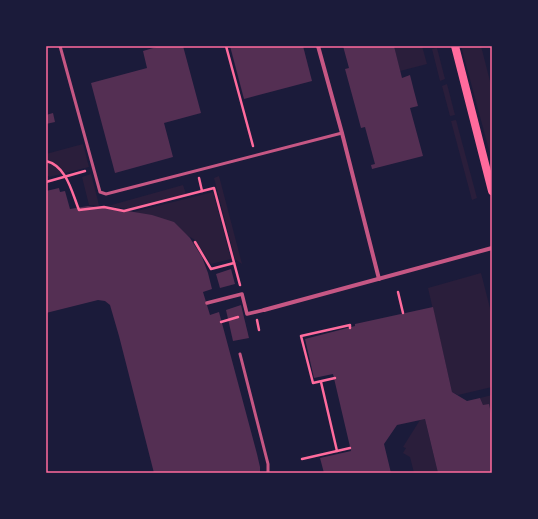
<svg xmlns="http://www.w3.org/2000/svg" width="538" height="519" viewBox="0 0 538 519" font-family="Cabin,sans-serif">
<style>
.green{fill:#2a1e3b}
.building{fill:#542f53}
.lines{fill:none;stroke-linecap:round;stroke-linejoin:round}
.path{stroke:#ff6b9d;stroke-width:2.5}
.service{stroke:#c65784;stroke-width:3}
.pedestrian{stroke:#c65784;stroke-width:3.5}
.minor{stroke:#c65784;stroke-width:4}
.secondary{stroke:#ff6b9d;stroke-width:8}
.neatline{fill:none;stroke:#ff6b9d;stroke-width:1.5}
</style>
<rect width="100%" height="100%" fill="#1b1b3a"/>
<g class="green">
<path d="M 394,46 L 422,46 L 427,64 L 400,71 Z"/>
<path d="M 461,46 L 481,46 L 492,89 L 492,161 Z"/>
<path d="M 437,48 L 445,79 L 440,81 L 432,49 Z"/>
<path d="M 447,84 L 455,115 L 450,116 L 442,86 Z"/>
<path d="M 456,120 L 477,198 L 472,200 L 451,121 Z"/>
<path d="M 83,144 L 89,167 L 49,177 L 49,176 L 46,176 L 46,154 Z"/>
<path d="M 91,174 L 98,201 L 99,206 L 89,205 L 82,177 Z"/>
<path d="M 219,176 L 242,264 L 235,259 L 214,178 Z"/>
<path d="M 183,185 L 186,194 L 127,209 L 108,206 Z"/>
<path d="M 213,192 L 231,259 L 211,264 L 195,240 L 156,217 L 133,212 Z"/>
<path d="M 481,273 L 492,316 L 492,387 L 458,395 L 452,392 L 428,288 Z"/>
<path d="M 492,395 L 492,418 L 483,405 L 480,398 Z"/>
<path d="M 425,419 L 438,473 L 414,473 L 410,457 L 403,453 L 406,448 L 403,447 L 420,420 Z"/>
</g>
<g class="building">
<path d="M 160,46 L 183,46 L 201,113 L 164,123 L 173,157 L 115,173 L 91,83 L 147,68 L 143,51 Z"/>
<path d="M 230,46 L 303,46 L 312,81 L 244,99 Z"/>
<path d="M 343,46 L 394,46 L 402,78 L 410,75 L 414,91 L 418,106 L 410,108 L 423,156 L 372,169 L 371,165 L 375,164 L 365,127 L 361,128 L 357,113 L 345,69 L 349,68 Z"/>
<path d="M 53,113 L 55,122 L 46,124 L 46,115 Z"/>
<path d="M 59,188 L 60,192 L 65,191 L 70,209 L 88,206 L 122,210 L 152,215 L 174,222 L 190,238 L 202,257 L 208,273 L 212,289 L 203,292 L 210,315 L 219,312 L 257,454 L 260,467 L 260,473 L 154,473 L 119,336 L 110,305 L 105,301 L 98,300 L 46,313 L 46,191 Z"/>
<path d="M 231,269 L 235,284 L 220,288 L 216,274 Z"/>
<path d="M 241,305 L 249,338 L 233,341 L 226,310 Z"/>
<path d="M 433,307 L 452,392 L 467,401 L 480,398 L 483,405 L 489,404 L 492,418 L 492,473 L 438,473 L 425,419 L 397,425 L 384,444 L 391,473 L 324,473 L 320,458 L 351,451 L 333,374 L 314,378 L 305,339 L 355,326 L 355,324 Z"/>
</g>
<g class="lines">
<g class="path">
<path d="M 226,46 L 253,146"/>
<path d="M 46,161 C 67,166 72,193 79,210 L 104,207 L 124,211 L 214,188 L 240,285"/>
<path d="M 199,178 L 202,191"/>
<path d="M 46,182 L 85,171"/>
<path d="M 195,242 L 211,269 L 234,263"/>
<path d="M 398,292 L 403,313"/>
<path d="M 257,320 L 259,330"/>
<path d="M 221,322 L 238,317"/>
<path d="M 335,378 L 313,383 L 301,336 L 350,325 L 350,328"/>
<path d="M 321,382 L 337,451 L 350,448"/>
<path d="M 302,459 L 337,451"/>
</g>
<g class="service">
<path d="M 60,46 L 100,192 L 106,194 L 342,133"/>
<path d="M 240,354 L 268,464 L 268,473"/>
</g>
<path class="pedestrian" d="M 207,303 L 242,294 L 247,314 L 264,310"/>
<g class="minor">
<path d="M 318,46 L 342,133 L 379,279"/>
<path d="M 264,310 L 492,248"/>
</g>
<path class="secondary" d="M 455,46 L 492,191"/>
</g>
<rect width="538" height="519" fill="none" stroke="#1b1b3a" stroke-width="94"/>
<rect x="47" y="47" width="444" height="425" class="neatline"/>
</svg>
